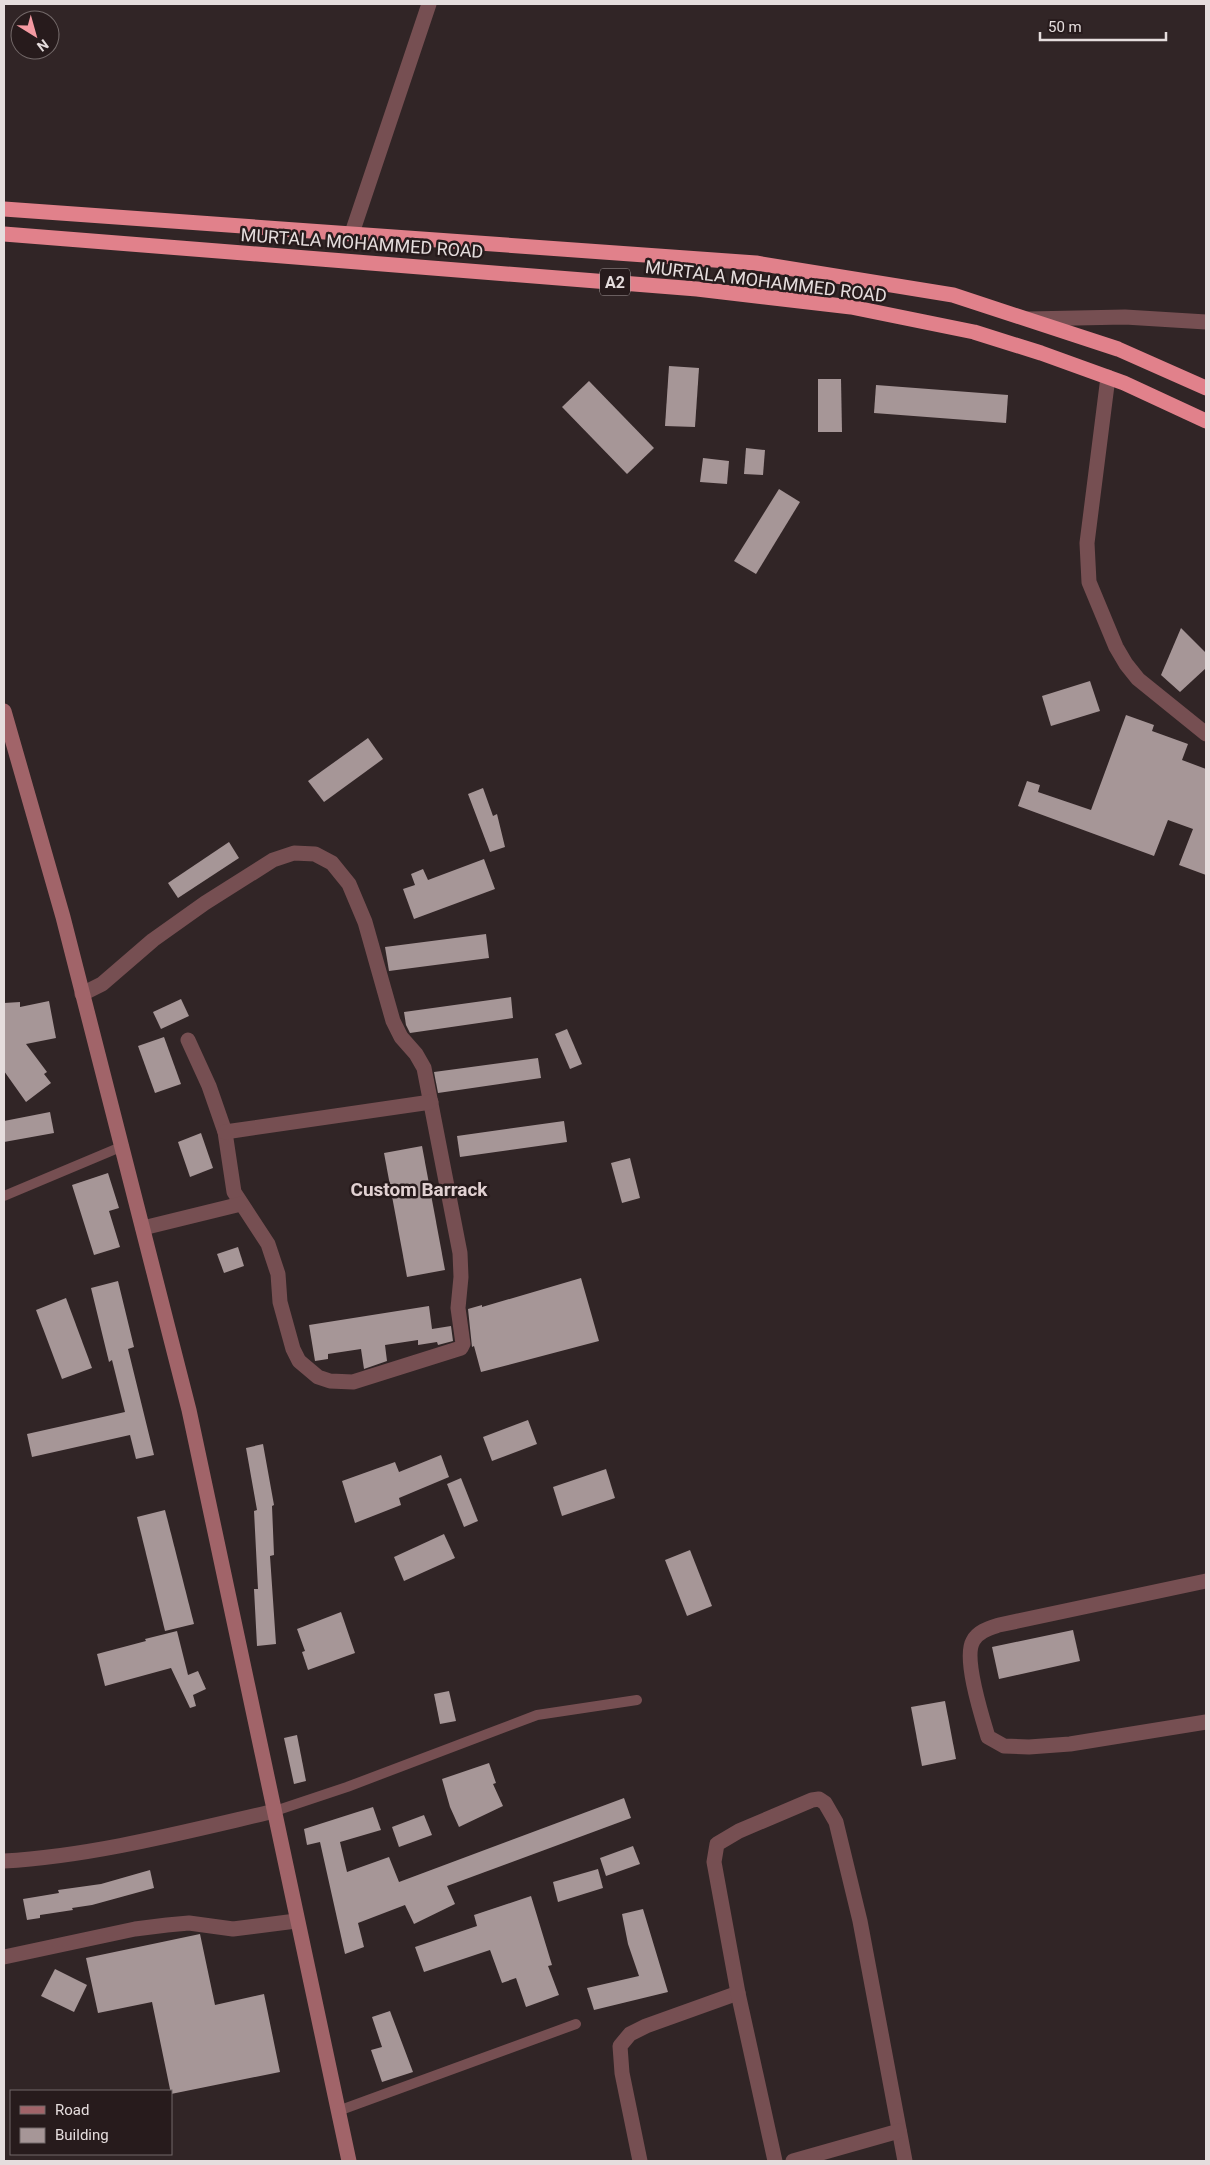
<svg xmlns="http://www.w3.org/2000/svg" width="1210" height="2165" viewBox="0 0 1210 2165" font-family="Roboto,sans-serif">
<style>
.building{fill:#a69697}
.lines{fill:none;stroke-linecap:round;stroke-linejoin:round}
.lane{stroke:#764f52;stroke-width:10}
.street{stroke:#764f52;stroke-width:15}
.secondary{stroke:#a16469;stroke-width:15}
.highway{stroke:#e1818b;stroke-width:15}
.labels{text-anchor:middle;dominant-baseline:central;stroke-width:5;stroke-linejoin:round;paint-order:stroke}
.shield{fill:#271b1c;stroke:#aca3a3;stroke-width:1}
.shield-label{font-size:16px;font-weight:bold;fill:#e5dddd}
.street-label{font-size:18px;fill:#e5dddd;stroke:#271b1c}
.neighbourhood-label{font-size:19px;font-weight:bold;fill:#e1d1d2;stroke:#271b1c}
</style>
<rect width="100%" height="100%" fill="#312526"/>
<g class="building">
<path d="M 669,366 L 699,368 L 695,427 L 665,426 Z"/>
<path d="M 818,379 L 841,379 L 842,432 L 818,432 Z"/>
<path d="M 589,381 L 654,448 L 627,474 L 562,407 Z"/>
<path d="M 876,385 L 1008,395 L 1006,423 L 874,413 Z"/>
<path d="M 746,448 L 765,450 L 763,475 L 744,474 Z"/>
<path d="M 703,458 L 729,461 L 727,484 L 700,482 Z"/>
<path d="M 779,489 L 800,502 L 756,574 L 734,561 Z"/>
<path d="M 1181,628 L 1206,653 L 1206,668 L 1180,692 L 1161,675 Z"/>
<path d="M 1090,681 L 1100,711 L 1051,726 L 1042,696 Z"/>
<path d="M 1126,715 L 1154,725 L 1152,731 L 1188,744 L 1182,760 L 1206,769 L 1206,875 L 1179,865 L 1193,829 L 1168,820 L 1154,856 L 1018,806 L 1027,781 L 1040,785 L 1038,792 L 1091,810 Z"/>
<path d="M 368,738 L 383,759 L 324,802 L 308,781 Z"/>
<path d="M 483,788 L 493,816 L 497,814 L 505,847 L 490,852 L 468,794 Z"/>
<path d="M 229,842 L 239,858 L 178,898 L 168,883 Z"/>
<path d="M 484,859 L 495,889 L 414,919 L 403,889 L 415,885 L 411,874 L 423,869 L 428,880 Z"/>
<path d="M 486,934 L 489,958 L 389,971 L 385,947 Z"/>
<path d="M 511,997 L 513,1018 L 410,1033 L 406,1025 L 404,1012 Z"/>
<path d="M 181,999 L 189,1016 L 161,1029 L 153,1012 Z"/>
<path d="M 49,1001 L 56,1038 L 26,1044 L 47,1072 L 44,1074 L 51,1083 L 26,1102 L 4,1071 L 4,1003 L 20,1002 L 20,1007 Z"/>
<path d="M 567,1029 L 582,1064 L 570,1069 L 555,1034 Z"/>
<path d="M 164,1037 L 181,1084 L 155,1093 L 138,1046 Z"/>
<path d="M 538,1058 L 541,1078 L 438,1093 L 434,1072 Z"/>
<path d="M 50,1112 L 54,1133 L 4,1142 L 4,1121 Z"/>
<path d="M 564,1121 L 567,1142 L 460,1157 L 457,1136 Z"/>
<path d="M 201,1133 L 213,1168 L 190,1177 L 178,1142 Z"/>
<path d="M 422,1146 L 445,1270 L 407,1277 L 384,1153 Z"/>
<path d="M 630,1158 L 640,1198 L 622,1203 L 611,1163 Z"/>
<path d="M 108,1173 L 119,1208 L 109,1211 L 120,1247 L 94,1255 L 72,1185 Z"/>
<path d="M 238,1247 L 244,1266 L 224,1273 L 217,1254 Z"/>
<path d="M 581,1278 L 599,1341 L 481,1372 L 474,1346 L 472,1347 L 468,1309 L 482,1305 L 482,1307 Z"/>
<path d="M 118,1281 L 134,1347 L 128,1349 L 154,1455 L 136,1459 L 130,1435 L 32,1457 L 27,1434 L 125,1412 L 112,1360 L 109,1362 L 91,1288 Z"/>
<path d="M 66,1298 L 92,1368 L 62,1379 L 36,1310 Z"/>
<path d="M 429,1306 L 432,1329 L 451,1326 L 453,1341 L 438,1345 L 437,1342 L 418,1345 L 418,1340 L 385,1345 L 387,1361 L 364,1369 L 361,1349 L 328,1354 L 328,1359 L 315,1361 L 309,1325 Z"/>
<path d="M 528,1420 L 537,1444 L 492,1461 L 483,1437 Z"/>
<path d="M 263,1444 L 274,1505 L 272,1506 L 274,1555 L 270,1556 L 276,1644 L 257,1646 L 254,1589 L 258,1589 L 254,1511 L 257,1510 L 246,1448 Z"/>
<path d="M 441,1455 L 449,1477 L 399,1498 L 401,1505 L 355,1523 L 342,1481 L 395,1462 L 399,1472 Z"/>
<path d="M 606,1469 L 615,1498 L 562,1516 L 553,1487 Z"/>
<path d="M 461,1478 L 478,1521 L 464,1527 L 447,1484 Z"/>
<path d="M 165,1510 L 194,1624 L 165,1631 L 137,1517 Z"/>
<path d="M 444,1534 L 455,1558 L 404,1581 L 394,1557 Z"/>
<path d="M 690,1550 L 712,1606 L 687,1616 L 665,1560 Z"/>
<path d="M 341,1612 L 355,1653 L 308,1670 L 302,1652 L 305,1651 L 297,1629 Z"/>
<path d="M 1073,1630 L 1080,1661 L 999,1679 L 992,1647 Z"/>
<path d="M 177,1631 L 188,1675 L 198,1671 L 206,1689 L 193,1695 L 196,1706 L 190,1708 L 171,1668 L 105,1686 L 97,1654 L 146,1641 L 145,1639 Z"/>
<path d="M 449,1691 L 456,1721 L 440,1724 L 434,1694 Z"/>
<path d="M 945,1701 L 956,1759 L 922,1766 L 911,1707 Z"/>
<path d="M 297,1735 L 306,1781 L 294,1784 L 284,1738 Z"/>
<path d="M 489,1763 L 496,1783 L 493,1784 L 503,1806 L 459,1827 L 450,1807 L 442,1779 Z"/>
<path d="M 624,1798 L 631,1818 L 447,1886 L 455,1904 L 414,1924 L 405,1905 L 358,1923 L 364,1947 L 345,1954 L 320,1842 L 307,1845 L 304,1829 L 373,1807 L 381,1830 L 340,1842 L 347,1872 L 389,1857 L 399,1882 Z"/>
<path d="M 424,1815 L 432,1835 L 399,1847 L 392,1827 Z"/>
<path d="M 633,1846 L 640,1864 L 606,1876 L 600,1858 Z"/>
<path d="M 598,1869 L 603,1888 L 558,1902 L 553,1882 Z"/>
<path d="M 150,1870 L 154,1888 L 92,1905 L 72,1908 L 73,1910 L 40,1915 L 40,1918 L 27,1920 L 23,1899 L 59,1893 L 58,1890 L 101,1884 Z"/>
<path d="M 531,1896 L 552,1965 L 548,1966 L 559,1995 L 526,2007 L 516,1978 L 502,1983 L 490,1950 L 424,1972 L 415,1947 L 477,1926 L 474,1915 Z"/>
<path d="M 643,1909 L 668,1992 L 594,2010 L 587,1988 L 639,1976 L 628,1944 L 622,1914 Z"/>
<path d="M 200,1934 L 215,2005 L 264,1994 L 280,2072 L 171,2094 L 152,2002 L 98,2013 L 86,1958 Z"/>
<path d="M 55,1969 L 87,1985 L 74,2012 L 41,1996 Z"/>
<path d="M 390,2011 L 413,2072 L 382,2082 L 371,2050 L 382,2047 L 372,2017 Z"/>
</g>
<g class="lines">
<g class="lane">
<path d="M 4,1196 L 123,1146"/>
<path d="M 275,1811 L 347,1787 L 537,1715 L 637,1700"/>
<path d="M 338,2111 L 576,2024"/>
</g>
<g class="street">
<path d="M 352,233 L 429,4"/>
<path d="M 1028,319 L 1125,317 L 1206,322"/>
<path d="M 1108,377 L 1087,543 L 1089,582 L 1116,647 L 1126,664 L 1138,679 L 1206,734"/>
<path d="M 82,994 L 102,984 L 153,940 L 205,903 L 273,860 L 294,853 L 315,854 L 332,863 L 349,884 L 365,922 L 393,1021 L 401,1037 L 416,1054 L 424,1068 L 460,1253 L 461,1277 L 458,1308 L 463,1344 L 461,1348 L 353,1382 L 330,1381 L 318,1377 L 299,1361 L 293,1349 L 280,1302 L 278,1274 L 268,1244 L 234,1192 L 225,1132 L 209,1086 L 188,1040"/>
<path d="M 225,1132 L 431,1102"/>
<path d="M 143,1228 L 241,1204"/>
<path d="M 1206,1581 L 999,1625 C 990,1628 978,1631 973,1641 C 963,1658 982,1717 988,1737 L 1004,1746 L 1029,1747 L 1070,1744 L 1206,1722"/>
<path d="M 4,1861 C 93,1856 188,1831 275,1811"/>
<path d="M 4,1957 L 135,1929 L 167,1925 L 189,1923 L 233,1929 L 296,1921"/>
<path d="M 640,2161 L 622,2073 L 620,2046 L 630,2034 L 646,2026 L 738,1993"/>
<path d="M 775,2161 L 738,1993 L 714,1862 L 717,1844 L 739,1831 L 812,1800 L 819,1799 L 825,1803 L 836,1822 L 860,1921 L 905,2161"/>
<path d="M 793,2161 L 899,2131"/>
</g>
<path class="secondary" d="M 4,711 L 63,917 L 189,1410 L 349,2161"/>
<g class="highway">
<path d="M 4,209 L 756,263 L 953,295 L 1118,349 L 1206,388"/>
<path d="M 4,234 L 697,289 L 851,307 L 974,332 L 1041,353 L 1124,383 L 1206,421"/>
</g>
</g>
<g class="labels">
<rect class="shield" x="600" y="268.5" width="30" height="27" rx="4"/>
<g class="shield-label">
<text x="615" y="282">A2</text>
</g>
<g class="street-label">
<text transform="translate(362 243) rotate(4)">MURTALA MOHAMMED ROAD</text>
<text transform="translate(766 281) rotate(7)">MURTALA MOHAMMED ROAD</text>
</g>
<g class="neighbourhood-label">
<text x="419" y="1189">Custom Barrack</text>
</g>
</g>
<rect width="1210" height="2165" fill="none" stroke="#e5dddd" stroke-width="10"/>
<rect x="10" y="2090" width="162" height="65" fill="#271b1c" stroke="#736969"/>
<rect x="20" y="2106" width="25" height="8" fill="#a16469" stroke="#736969"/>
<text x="55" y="2115" font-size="15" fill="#e5dddd">Road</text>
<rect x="20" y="2128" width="25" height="15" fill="#a69697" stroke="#736969"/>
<text x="55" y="2140" font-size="15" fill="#e5dddd">Building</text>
<g transform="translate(35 35) rotate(143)"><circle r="24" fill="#271b1c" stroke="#736969"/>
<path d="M0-4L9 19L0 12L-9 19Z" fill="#f49aa2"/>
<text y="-8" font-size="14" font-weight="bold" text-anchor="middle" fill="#e5dddd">N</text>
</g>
<path d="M1040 32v8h126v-8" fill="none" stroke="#e5dddd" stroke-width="2.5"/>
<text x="1048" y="32" font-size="15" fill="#e5dddd" stroke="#271b1c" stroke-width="4" paint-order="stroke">50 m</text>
</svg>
